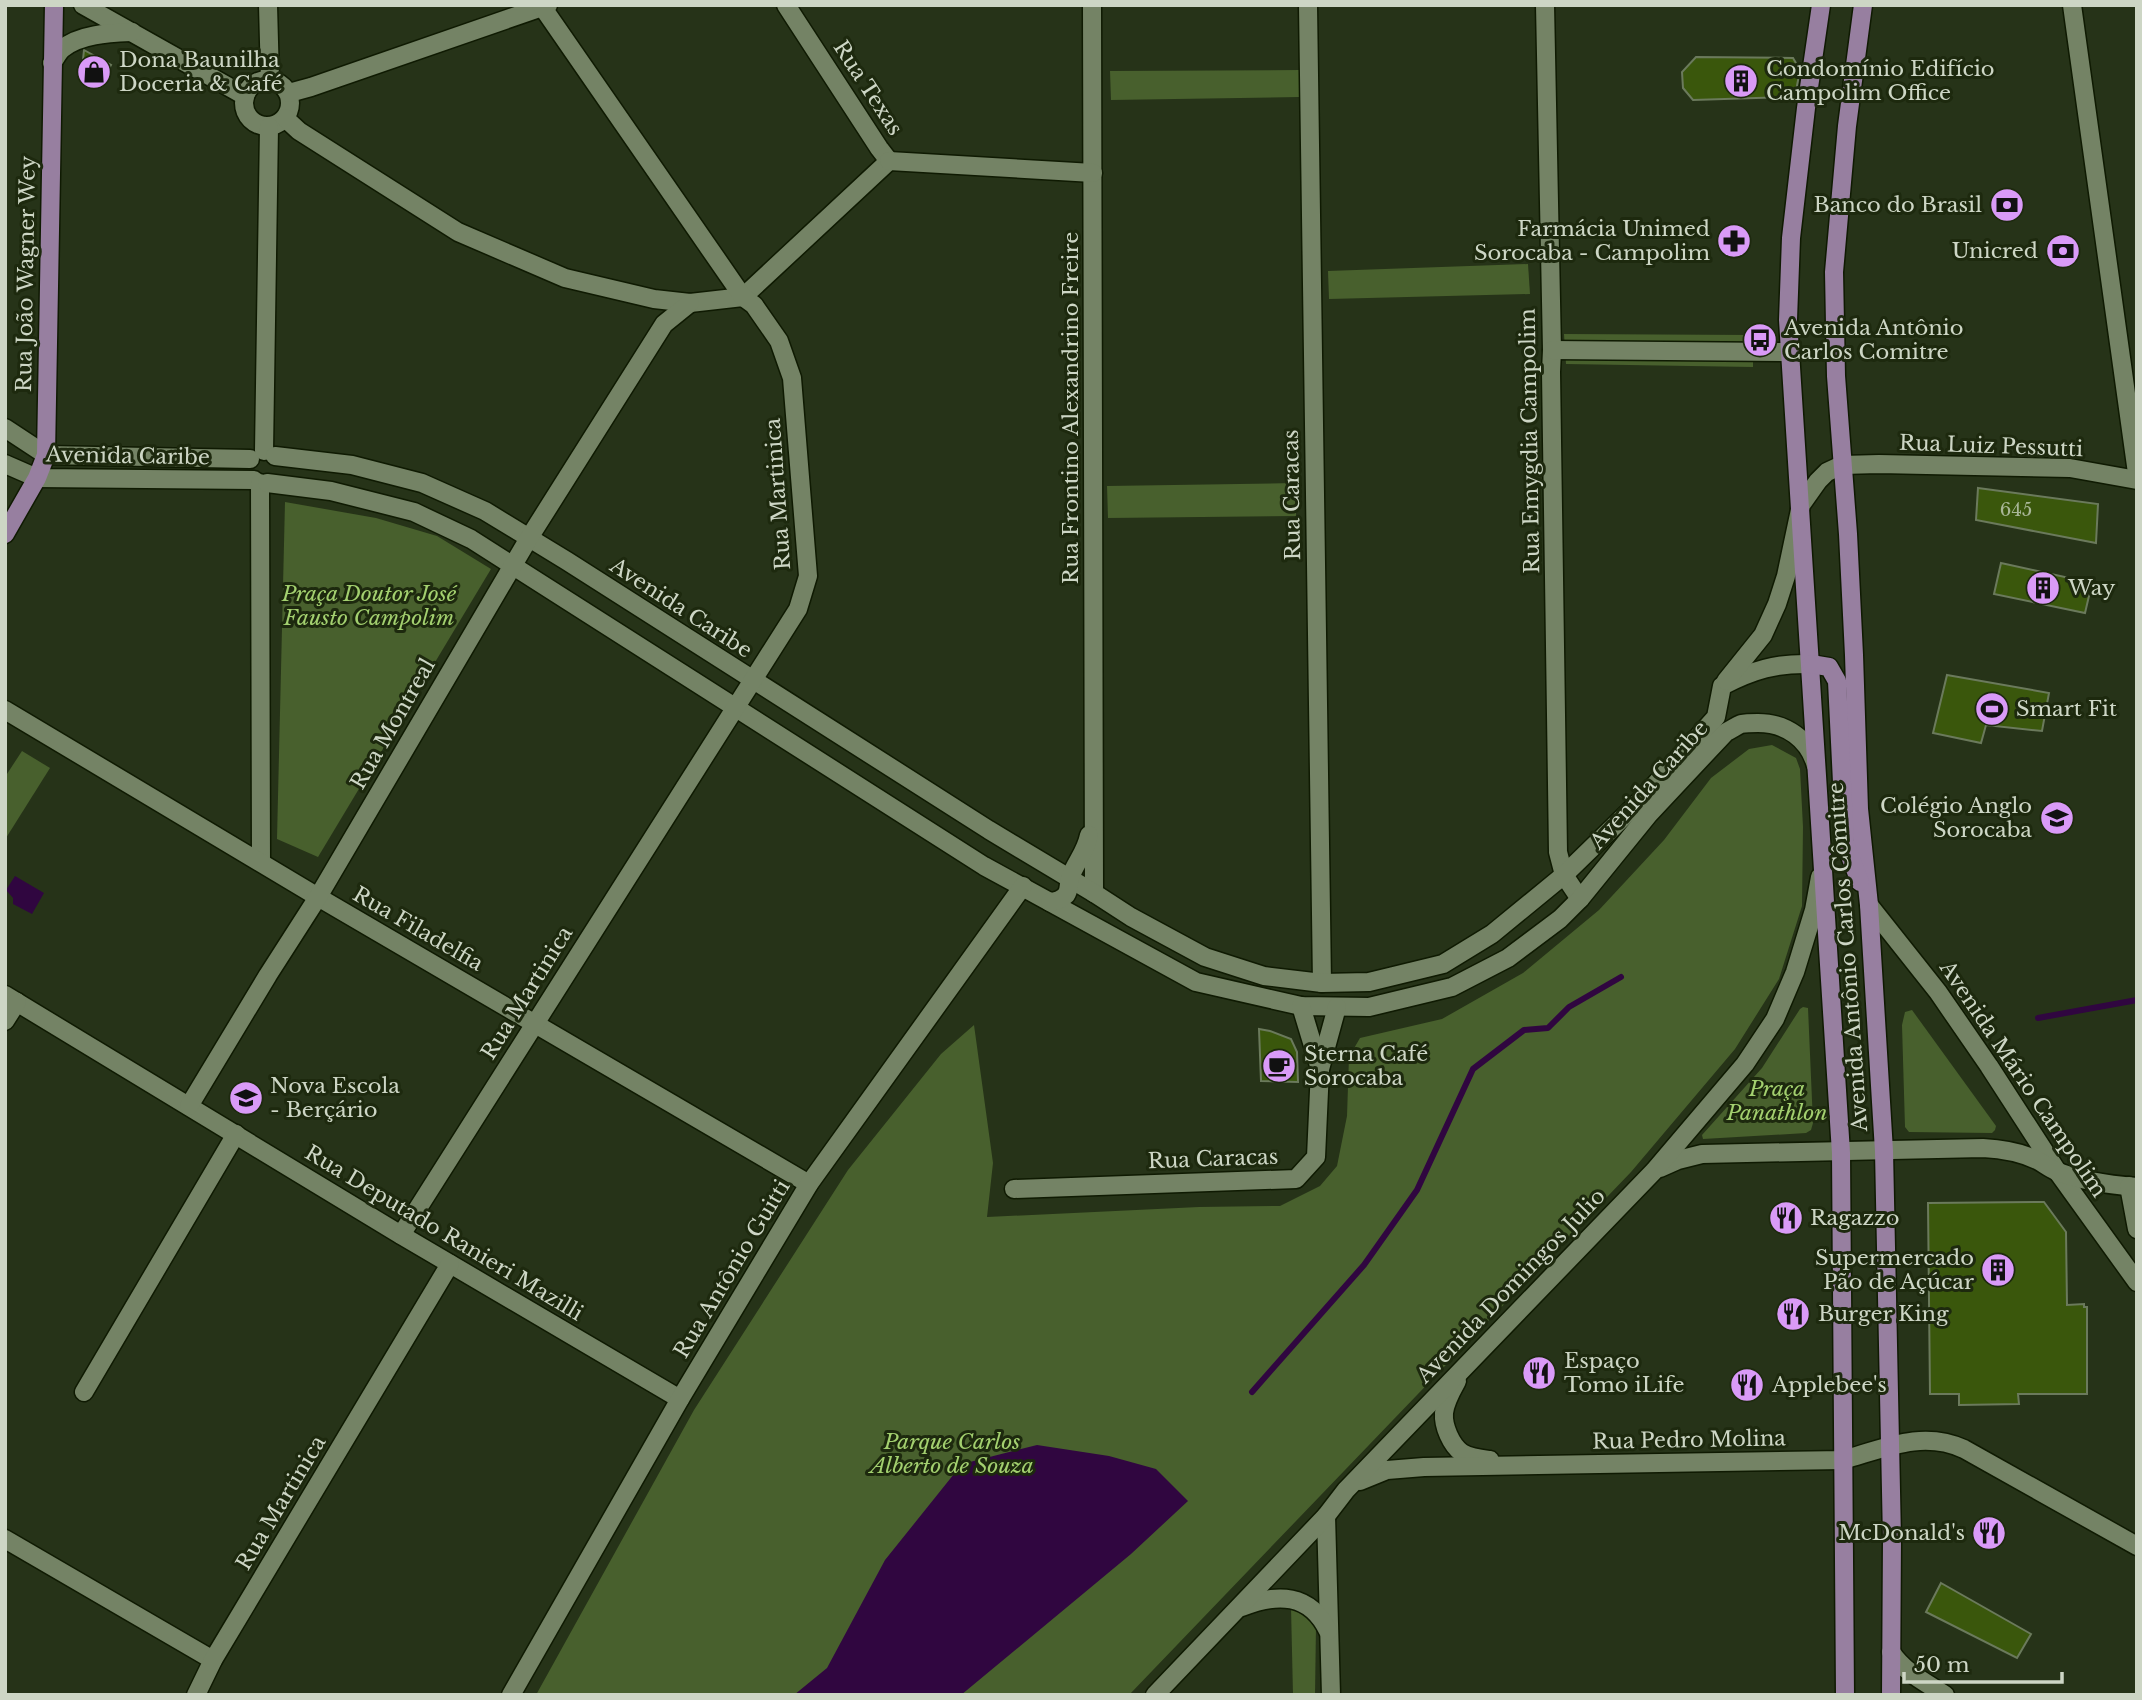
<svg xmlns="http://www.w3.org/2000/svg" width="2142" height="1700" viewBox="0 0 2142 1700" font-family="'Libre Baskerville',serif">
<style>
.green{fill:#48602d}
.water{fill:#300640}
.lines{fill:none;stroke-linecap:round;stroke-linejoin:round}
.stream{stroke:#300640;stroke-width:6}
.building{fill:#3a570c;stroke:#6b7a5c;stroke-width:2}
.minor-casing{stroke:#0f1a02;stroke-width:21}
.major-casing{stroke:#0f1a02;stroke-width:21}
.minor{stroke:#748365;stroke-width:18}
.major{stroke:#977fa0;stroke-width:18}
.labels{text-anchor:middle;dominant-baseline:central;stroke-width:6;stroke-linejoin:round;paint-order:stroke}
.number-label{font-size:18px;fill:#a8b697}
.poi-label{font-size:21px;fill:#cdd6c5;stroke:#1d290e;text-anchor:start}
.street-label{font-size:21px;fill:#cdd6c5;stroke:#1d290e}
.park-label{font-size:21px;font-style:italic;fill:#a3d06f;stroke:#1d290e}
</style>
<rect width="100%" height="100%" fill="#263318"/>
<g class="green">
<path d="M 1300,70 L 1299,97 L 1111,100 L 1110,71 Z"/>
<path d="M 1528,264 L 1530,294 L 1329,299 L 1328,271 Z"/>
<path d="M 1564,334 L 1753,335 L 1753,367 L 1566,364 Z"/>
<path d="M 1296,483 L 1296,516 L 1108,518 L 1107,486 Z"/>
<path d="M 285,502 L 376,518 L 437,536 L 491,569 L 318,857 L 277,839 Z"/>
<path d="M 1772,745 L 1796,758 L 1800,769 L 1803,827 L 1802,906 L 1779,979 L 1735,1049 L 1631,1172 L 1129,1695 L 536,1695 L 694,1410 L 848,1170 L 941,1054 L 974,1025 L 993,1163 L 987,1217 L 1199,1207 L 1280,1206 L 1320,1186 L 1337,1166 L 1347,1116 L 1349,1057 L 1360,1038 L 1442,1019 L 1523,973 L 1599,910 L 1664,840 L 1711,778 L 1749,749 Z"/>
<path d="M 22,751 L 50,768 L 6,838 L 5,777 Z"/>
<path d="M 1803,1007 L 1808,1008 L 1813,1123 L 1811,1130 L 1806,1133 L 1703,1139 L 1702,1135 L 1762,1068 L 1800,1009 Z"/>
<path d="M 1912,1010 L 1996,1126 L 1995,1130 L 1992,1133 L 1909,1132 L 1905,1127 L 1902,1025 L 1905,1012 Z"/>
<path d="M 1291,1607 L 1304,1611 L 1316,1625 L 1315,1695 L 1293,1695 Z"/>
</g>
<g class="water">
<path d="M 15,876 L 44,893 L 32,914 L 13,904 L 13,898 L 6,890 Z"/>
<path d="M 1037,1445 L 1109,1456 L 1156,1469 L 1188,1501 L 1131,1554 L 961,1695 L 794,1695 L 827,1668 L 885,1560 L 962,1464 Z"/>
</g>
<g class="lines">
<g class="stream">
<path d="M 2038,1018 L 2137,1000"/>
<path d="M 1252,1392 L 1364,1265 L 1417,1190 L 1473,1069 L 1524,1030 L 1548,1028 L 1569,1007 L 1621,977"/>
</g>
</g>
<g class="building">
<path d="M 84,50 L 111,65 L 99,87 L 81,79 Z"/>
<path d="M 1696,57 L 1793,58 L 1800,70 L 1796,91 L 1790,97 L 1693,100 L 1683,88 L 1682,72 Z"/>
<path d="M 1978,488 L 2098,504 L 2096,543 L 1976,520 Z"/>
<path d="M 2001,563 L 2092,583 L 2085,613 L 1994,594 Z"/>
<path d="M 1947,675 L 2049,693 L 2042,731 L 1986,725 L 1981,743 L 1933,733 Z"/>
<path d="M 1259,1029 L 1270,1031 L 1291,1039 L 1297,1052 L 1298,1082 L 1261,1081 Z"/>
<path d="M 2044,1202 L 2066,1232 L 2067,1305 L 2084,1304 L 2084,1307 L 2087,1307 L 2087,1394 L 2018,1394 L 2019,1404 L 1959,1405 L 1959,1394 L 1930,1394 L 1928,1203 Z"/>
<path d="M 1941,1583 L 2031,1634 L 2017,1658 L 1926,1612 Z"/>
</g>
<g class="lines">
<g class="minor-casing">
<g id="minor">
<path d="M 83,5 L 245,96"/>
<path d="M 268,5 L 270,79"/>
<path d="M 786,5 L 879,148 L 889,161"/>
<path d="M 1092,5 L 1094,893"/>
<path d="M 1308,5 L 1322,983"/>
<path d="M 1545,5 L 1552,350 L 1551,372 L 1558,852 L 1564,875 L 1580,899"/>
<path d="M 2072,5 L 2137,473"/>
<path d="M 52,63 C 55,59 58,53 62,49 C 80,34 110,33 132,32"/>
<circle cx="267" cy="103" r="23"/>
<path d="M 289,93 L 311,87 L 548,5"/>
<path d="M 285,118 L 299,131 L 458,232 L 565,278 L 654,299 L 690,303 L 743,297 L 889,161"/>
<path d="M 889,161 L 1093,173"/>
<path d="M 1552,350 L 1790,352"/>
<path d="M 5,428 L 46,455 L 250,459"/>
<path d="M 264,451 L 269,127"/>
<path d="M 275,456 L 352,465 L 422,483 L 485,511 L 567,561 L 989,830 L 1094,893 L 1131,917 L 1205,957 L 1264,976 L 1322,983 L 1369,982 L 1443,964 L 1492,934 L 1564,875 L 1643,798 L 1716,717 L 1722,686 C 1753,670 1776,663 1811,664"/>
<path d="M 5,464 L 37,478 L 254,480"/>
<path d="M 260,483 L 261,862"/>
<path d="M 267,483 L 331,491 L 414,512 L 471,539 L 984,866 L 1196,982 L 1301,1006 L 1369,1007 L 1452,987 L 1508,958 L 1560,919 L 1580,899 L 1649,814 L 1726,732 C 1731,730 1736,726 1741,724 C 1746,723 1752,723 1758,723 C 1786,723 1809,739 1816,766"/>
<path d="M 1726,681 L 1763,635 L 1777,604 L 1786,576 L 1801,505 L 1818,481 L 1827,472 L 1842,465 L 1879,464 L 2070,468 L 2137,480"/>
<path d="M 5,710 L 318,897 L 809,1184"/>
<path d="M 1050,902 C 1057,901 1061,900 1066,895 C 1070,889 1068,884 1070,878 C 1075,863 1086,852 1089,835"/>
<path d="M 1869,905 L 1938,992 L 1989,1066 L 2057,1171 L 2137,1282"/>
<path d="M 5,995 L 401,1235 L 680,1399"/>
<path d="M 1301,1006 L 1320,1069"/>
<path d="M 5,1021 L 17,1002"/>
<path d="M 189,1106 L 268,975 L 318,897 L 529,538 L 664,324 L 690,303"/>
<path d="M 1660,1168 L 1678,1160 L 1702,1154 L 1983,1148 C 2002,1149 2020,1152 2037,1160 C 2043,1163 2049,1168 2056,1171 C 2080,1181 2111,1185 2137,1187"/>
<path d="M 2129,1186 L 2137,1229"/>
<path d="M 1014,1189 L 1296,1179 L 1316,1157 L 1320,1069 L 1337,1007"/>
<path d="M 401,1235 L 798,609 L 808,576 L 792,378 L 779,341 L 754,305 L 743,297 L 541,5"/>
<path d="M 1457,1381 C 1452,1390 1445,1402 1444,1413 C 1443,1426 1451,1445 1462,1453 C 1470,1458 1481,1459 1490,1460"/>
<path d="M 84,1392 L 236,1134"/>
<path d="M 1360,1481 L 1387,1470 L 1424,1467 L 1843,1460 C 1885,1448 1923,1430 1964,1449 L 2137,1546"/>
<path d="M 1326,1516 L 1331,1695"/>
<path d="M 5,1539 L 213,1660"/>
<path d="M 1242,1607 C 1277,1593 1310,1593 1328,1631"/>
<path d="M 1891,1652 C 1904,1672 1925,1682 1945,1695"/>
<path d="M 196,1695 L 213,1660 L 450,1264"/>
<path d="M 511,1695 L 680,1399 L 809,1184 L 1023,886"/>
<path d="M 1155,1695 L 1326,1516 L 1346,1490 L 1654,1171 L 1745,1064 L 1775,1019 L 1795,972 L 1814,910 L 1820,877"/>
</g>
</g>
<g class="major-casing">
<g id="major">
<path d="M 1821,5 L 1806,108 L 1791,238 L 1788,320 L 1841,1153 L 1845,1695"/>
<path d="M 1863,5 L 1847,126 L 1834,272 L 1836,376 L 1848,534 L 1854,655 L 1859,809 L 1869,905 L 1884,1151 L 1892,1539 L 1891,1695"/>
<path d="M 5,534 L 37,478 L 46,455 L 54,5"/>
<path d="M 1811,664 L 1829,667 L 1837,681 L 1845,843 L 1860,882"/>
</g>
</g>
<use href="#minor" class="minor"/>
<use href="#major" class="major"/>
</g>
<defs>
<g id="shop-disc" transform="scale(1.75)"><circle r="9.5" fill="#d99af7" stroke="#1d290e"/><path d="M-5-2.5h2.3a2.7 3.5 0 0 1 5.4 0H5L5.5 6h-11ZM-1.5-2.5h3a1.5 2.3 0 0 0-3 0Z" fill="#111"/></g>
<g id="building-disc" transform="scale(1.75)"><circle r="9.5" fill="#d99af7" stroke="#1d290e"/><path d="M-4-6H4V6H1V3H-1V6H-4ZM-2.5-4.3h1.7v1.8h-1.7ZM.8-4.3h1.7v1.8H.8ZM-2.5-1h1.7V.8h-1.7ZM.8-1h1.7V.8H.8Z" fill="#111"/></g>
<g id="bank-disc" transform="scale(1.75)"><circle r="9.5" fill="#d99af7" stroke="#1d290e"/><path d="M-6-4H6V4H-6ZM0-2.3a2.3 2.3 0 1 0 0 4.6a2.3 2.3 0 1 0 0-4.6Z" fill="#111"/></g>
<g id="pharmacy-disc" transform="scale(1.75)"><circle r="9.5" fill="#d99af7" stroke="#1d290e"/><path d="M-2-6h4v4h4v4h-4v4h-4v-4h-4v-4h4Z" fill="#111"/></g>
<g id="bus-disc" transform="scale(1.75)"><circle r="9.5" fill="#d99af7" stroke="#1d290e"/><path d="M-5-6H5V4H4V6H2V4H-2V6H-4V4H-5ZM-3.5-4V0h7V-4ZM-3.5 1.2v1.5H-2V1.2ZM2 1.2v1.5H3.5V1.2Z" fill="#111"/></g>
<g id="stadium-disc" transform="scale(1.75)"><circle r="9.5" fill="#d99af7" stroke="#1d290e"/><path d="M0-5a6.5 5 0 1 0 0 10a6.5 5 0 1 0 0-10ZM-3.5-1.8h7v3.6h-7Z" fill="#111"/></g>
<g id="school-disc" transform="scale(1.75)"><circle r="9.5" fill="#d99af7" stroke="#1d290e"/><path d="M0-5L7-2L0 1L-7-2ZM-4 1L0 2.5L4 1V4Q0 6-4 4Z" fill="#111"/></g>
<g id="cafe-disc" transform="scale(1.75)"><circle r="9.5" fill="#d99af7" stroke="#1d290e"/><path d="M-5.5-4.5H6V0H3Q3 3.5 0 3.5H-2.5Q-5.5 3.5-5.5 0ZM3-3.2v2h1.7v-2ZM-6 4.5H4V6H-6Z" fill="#111"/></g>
<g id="restaurant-disc" transform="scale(1.75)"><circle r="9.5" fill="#d99af7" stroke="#1d290e"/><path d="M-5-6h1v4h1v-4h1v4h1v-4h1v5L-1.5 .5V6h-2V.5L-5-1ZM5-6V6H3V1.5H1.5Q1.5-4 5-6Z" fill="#111"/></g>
</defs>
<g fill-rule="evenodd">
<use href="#shop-disc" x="94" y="72"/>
<use href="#building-disc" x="1741" y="81"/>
<use href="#bank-disc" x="2007" y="205"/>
<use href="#pharmacy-disc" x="1734" y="241"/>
<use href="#bank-disc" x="2063" y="251"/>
<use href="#bus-disc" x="1760" y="340"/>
<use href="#building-disc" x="2043" y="588"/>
<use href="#stadium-disc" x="1992" y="709"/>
<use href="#school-disc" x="2057" y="818"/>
<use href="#cafe-disc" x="1279" y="1066"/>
<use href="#school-disc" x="246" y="1098"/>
<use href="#restaurant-disc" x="1786" y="1218"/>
<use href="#building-disc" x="1998" y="1270"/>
<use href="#restaurant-disc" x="1793" y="1314"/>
<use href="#restaurant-disc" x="1539" y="1373"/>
<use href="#restaurant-disc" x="1747" y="1385"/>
<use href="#restaurant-disc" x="1989" y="1533"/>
</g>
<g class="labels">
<g class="number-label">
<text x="2016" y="510">645</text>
</g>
<g class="poi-label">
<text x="119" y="60">Dona Baunilha<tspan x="119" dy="24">Doceria &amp; Café</tspan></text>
<text x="1766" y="69">Condomínio Edifício<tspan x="1766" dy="24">Campolim Office</tspan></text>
<text x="1982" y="205" text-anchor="end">Banco do Brasil</text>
<text x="1710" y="229" text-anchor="end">Farmácia Unimed<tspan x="1710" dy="24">Sorocaba - Campolim</tspan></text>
<text x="2038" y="251" text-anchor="end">Unicred</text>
<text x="1784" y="328">Avenida Antônio<tspan x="1784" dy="24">Carlos Comitre</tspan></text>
<text x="2068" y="588">Way</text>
<text x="2016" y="709">Smart Fit</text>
<text x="2032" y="806" text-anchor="end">Colégio Anglo<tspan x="2032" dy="24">Sorocaba</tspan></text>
<text x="1304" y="1054">Sterna Café<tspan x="1304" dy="24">Sorocaba</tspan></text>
<text x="270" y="1086">Nova Escola<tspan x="270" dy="24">- Berçário</tspan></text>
<text x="1810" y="1218">Ragazzo</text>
<text x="1974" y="1258" text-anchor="end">Supermercado<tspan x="1974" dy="24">Pão de Açúcar</tspan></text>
<text x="1818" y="1314">Burger King</text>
<text x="1564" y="1361">Espaço<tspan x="1564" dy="24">Tomo iLife</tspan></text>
<text x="1772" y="1385">Applebee's</text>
<text x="1965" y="1533" text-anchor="end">McDonald's</text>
</g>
<g class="street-label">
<text transform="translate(868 88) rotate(57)">Rua Texas</text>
<text transform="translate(26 274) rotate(-89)">Rua João Wagner Wey</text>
<text transform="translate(1071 408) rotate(-90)">Rua Frontino Alexandrino Freire</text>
<text transform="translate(1530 441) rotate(-91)">Rua Emygdia Campolim</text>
<text transform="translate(1991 446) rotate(2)">Rua Luiz Pessutti</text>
<text transform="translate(128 456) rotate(1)">Avenida Caribe</text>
<text transform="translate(778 494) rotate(-94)">Rua Martinica</text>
<text transform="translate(1292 495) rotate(-91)">Rua Caracas</text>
<text transform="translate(681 608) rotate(33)">Avenida Caribe</text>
<text transform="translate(393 724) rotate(-60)">Rua Montreal</text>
<text transform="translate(1649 785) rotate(-48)">Avenida Caribe</text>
<text transform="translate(418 929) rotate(30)">Rua Filadelfia</text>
<text transform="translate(1848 957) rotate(-94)">Avenida Antônio Carlos Cômitre</text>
<text transform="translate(527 993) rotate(-58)">Rua Martinica</text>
<text transform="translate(2023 1079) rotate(56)">Avenida Mário Campolim</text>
<text transform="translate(1213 1159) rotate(-2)">Rua Caracas</text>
<text transform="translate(444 1233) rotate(31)">Rua Deputado Ranieri Mazilli</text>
<text transform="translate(732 1269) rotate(-59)">Rua Antônio Guitti</text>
<text transform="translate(1511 1286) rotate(-46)">Avenida Domingos Julio</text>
<text transform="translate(1689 1440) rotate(-1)">Rua Pedro Molina</text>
<text transform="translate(281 1503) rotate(-59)">Rua Martinica</text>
</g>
<g class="park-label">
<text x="369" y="594">Praça Doutor José<tspan x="369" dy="24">Fausto Campolim</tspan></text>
<text x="1777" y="1089">Praça<tspan x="1777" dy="24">Panathlon</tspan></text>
<text x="952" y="1442">Parque Carlos<tspan x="952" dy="24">Alberto de Souza</tspan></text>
</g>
</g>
<rect width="2142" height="1700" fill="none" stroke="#cdd6c5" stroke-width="14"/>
<path d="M1904 1672v10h158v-10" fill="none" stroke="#cdd6c5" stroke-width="3.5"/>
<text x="1914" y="1672" font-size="21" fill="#cdd6c5" stroke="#1d290e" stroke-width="5" paint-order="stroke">50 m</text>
</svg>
